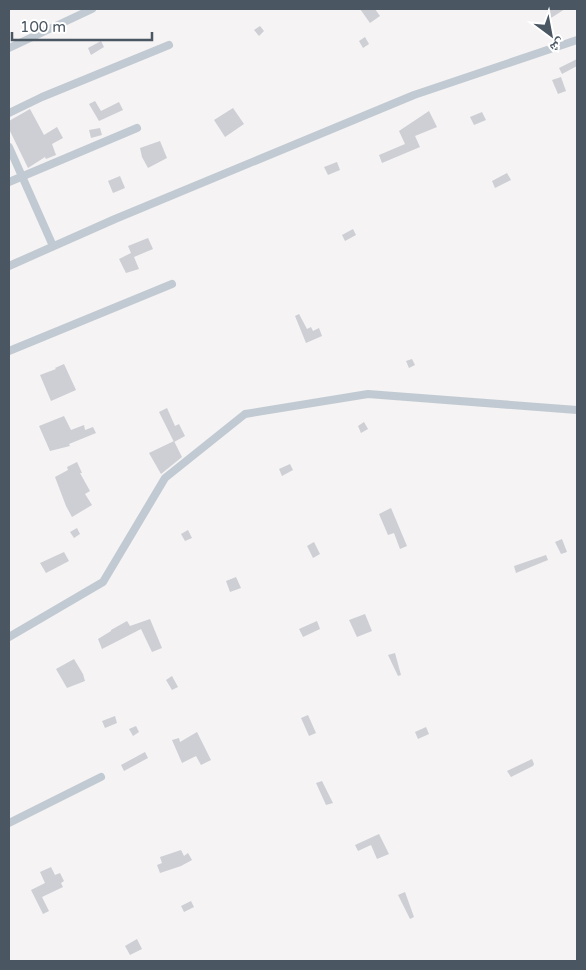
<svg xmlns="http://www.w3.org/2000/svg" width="586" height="970" viewBox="0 0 586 970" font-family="'Varela Round','Noto Naskh Arabic',sans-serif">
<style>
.building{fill:#cdcfd5}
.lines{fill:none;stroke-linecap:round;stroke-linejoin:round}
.street{stroke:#c1cad2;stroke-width:8}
</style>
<rect width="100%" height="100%" fill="#f5f3f3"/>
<g class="building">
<path d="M 360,9 L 375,9 L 380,16 L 370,23 Z"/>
<path d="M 551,9 L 565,9 L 551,18 L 547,12 Z"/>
<path d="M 260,26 L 264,31 L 259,36 L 254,30 Z"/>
<path d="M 365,37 L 369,44 L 363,48 L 359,41 Z"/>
<path d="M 101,41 L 104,47 L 91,55 L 88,48 Z"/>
<path d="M 577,59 L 577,66 L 562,74 L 559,68 Z"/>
<path d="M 561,77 L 566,91 L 558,94 L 552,80 Z"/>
<path d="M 95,101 L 101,111 L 119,102 L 123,110 L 99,121 L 89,104 Z"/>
<path d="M 233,108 L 244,124 L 225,137 L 214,120 Z"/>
<path d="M 30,109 L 44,135 L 57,127 L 63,138 L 52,144 L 56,155 L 46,159 L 45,157 L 28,168 L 9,129 L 9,121 Z"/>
<path d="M 429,111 L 437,127 L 415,136 L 420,147 L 382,163 L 379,155 L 405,144 L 399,131 Z"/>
<path d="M 482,112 L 486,120 L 474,125 L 470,117 Z"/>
<path d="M 100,128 L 102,135 L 91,138 L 89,130 Z"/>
<path d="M 160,141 L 167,158 L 148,168 L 142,157 L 140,148 Z"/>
<path d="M 337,162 L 340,170 L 328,175 L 324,167 Z"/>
<path d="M 507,173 L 511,180 L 495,188 L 492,181 Z"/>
<path d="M 120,176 L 125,188 L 113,193 L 108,181 Z"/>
<path d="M 353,229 L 356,235 L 345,241 L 342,235 Z"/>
<path d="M 148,238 L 153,249 L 134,257 L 139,269 L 126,273 L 119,259 L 131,253 L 128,246 Z"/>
<path d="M 299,314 L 307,329 L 311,327 L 313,331 L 319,328 L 322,336 L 306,343 L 295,316 Z"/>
<path d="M 412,359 L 415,365 L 409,368 L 406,361 Z"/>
<path d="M 64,364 L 76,390 L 51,401 L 40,375 L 56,369 L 55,368 Z"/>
<path d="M 167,408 L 175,426 L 179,424 L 185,436 L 174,442 L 159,412 Z"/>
<path d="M 64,416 L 71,430 L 84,425 L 85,430 L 93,427 L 96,433 L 69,444 L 70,446 L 50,451 L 39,426 Z"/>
<path d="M 364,422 L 368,429 L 361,433 L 358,426 Z"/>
<path d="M 174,441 L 182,457 L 161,474 L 149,453 Z"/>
<path d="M 77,462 L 82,473 L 80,473 L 90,491 L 85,494 L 92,505 L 72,517 L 66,506 L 55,477 L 68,470 L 67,467 Z"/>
<path d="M 290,464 L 293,470 L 282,476 L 279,469 Z"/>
<path d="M 391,508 L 407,546 L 400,549 L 394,533 L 388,535 L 379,514 Z"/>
<path d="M 77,528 L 80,534 L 74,538 L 70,532 Z"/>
<path d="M 188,530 L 192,538 L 185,541 L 181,534 Z"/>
<path d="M 562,539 L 567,552 L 561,554 L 555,542 Z"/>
<path d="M 314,542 L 320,554 L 313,558 L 307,546 Z"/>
<path d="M 64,552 L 69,561 L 46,573 L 40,563 Z"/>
<path d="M 546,555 L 548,560 L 516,573 L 514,566 Z"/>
<path d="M 236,577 L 241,588 L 230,592 L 226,581 Z"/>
<path d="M 365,614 L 372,631 L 357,637 L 349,620 Z"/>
<path d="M 150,619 L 162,648 L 152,652 L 141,629 L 102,649 L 98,639 L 111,631 L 111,630 L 127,621 L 130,626 Z"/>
<path d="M 317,621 L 320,629 L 303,637 L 299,629 Z"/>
<path d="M 395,653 L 401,675 L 398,676 L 388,655 Z"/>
<path d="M 74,659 L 83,674 L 85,681 L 67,688 L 56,669 Z"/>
<path d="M 172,676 L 178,687 L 172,690 L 166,680 Z"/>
<path d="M 308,715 L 316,733 L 309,736 L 301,718 Z"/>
<path d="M 115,716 L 117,723 L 105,728 L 102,721 Z"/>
<path d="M 136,726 L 139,732 L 133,736 L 129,729 Z"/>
<path d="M 426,727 L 429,734 L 418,739 L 415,732 Z"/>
<path d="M 197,732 L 211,760 L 201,765 L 196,756 L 182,763 L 172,740 L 179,738 L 180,742 Z"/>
<path d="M 145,752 L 148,758 L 124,771 L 121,765 Z"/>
<path d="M 532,759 L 534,764 L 533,766 L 511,777 L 507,771 Z"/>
<path d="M 322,781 L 333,803 L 326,805 L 316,783 Z"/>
<path d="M 379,834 L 389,854 L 377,859 L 371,845 L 358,851 L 355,845 Z"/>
<path d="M 181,850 L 184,856 L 188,853 L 192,860 L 181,866 L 160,873 L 157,865 L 162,863 L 160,857 Z"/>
<path d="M 51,867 L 55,875 L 60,873 L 64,881 L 61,883 L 63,887 L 42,897 L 49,911 L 43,914 L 31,890 L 45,883 L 40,872 Z"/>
<path d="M 405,892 L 414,917 L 410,919 L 398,895 Z"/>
<path d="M 191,901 L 194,907 L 184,912 L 181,906 Z"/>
<path d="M 137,939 L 142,949 L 130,955 L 125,946 Z"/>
</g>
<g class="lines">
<g class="street">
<path d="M 9,48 L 92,9"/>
<path d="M 9,113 L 42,97 L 169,45"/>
<path d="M 9,147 L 53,246"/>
<path d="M 9,182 L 137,128"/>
<path d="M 9,266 L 115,219 L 414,95 L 577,40"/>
<path d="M 9,351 L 172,284"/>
<path d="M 9,637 L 103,582 L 165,478 L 245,414 L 368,394 L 577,410"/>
<path d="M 9,823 L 101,777"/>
</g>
</g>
<rect width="586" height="970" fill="none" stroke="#4a5661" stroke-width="20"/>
<g transform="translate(551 35) rotate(148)" stroke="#ffffff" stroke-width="4" paint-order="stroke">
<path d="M0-4L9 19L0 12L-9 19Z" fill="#4a5661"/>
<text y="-8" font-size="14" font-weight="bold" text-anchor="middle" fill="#4a5661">ش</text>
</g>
<path d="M12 32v8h140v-8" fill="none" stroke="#4a5661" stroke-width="2.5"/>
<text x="20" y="32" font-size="15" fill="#4a5661" stroke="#ffffff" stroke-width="4" paint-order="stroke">100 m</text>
</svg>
